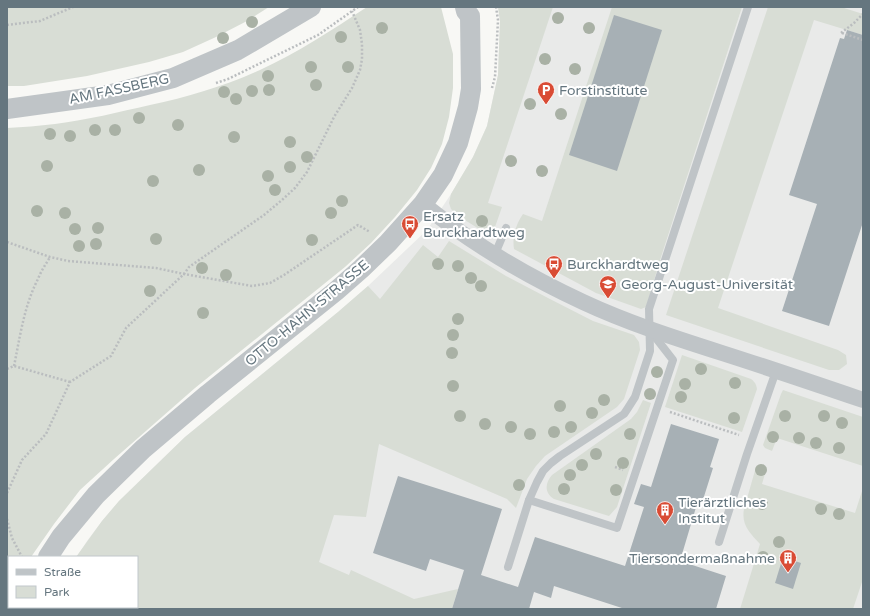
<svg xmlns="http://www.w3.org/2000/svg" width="870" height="616" viewBox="0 0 870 616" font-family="'Varela Round',sans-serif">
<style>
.built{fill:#e9eae9}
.green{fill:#d8ddd5}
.building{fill:#a7b0b5}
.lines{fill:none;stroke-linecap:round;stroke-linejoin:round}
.path{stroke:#babdbf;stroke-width:2.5;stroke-dasharray:2 2;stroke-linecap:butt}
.service{stroke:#bfc4c7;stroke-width:8}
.minor{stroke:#bfc4c7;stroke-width:16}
.tertiary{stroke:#bfc4c7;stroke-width:20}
.tree{fill:#a9b1a5}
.labels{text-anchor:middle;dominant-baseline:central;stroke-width:4;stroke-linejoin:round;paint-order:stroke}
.street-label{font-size:14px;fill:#65767f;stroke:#fff}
.poi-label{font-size:14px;fill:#65767f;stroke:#fff;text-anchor:start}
</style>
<rect width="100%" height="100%" fill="#f8f8f5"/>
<path class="built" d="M 498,7 L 863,7 L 863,609 L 46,609 L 47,607 L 137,607 L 137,557 L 77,557 L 87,541 L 102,521 L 119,501 L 185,437 L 338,312 L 368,286 L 427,230 L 451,194 L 473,157 L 487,126 L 498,75 L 500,21 Z"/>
<g class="green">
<path d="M 7,7 L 269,7 L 247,21 L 216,37 L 183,52 L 149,62 L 87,76 L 24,86 L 7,86 Z"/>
<path d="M 367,7 L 441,7 L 453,54 L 453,88 L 449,117 L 442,144 L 431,168 L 417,190 L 395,217 L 371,243 L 345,267 L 195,388 L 114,459 L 80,490 L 54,524 L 31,557 L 9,557 L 9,601 L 7,606 L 7,128 C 23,127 39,126 55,124 C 87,120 119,112 150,105 C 188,97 225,86 260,70 C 297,53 332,30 367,7 Z"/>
<path d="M 498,7 L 553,7 L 488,203 L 502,207 L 495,227 L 487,234 L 457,215 L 451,209 L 449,203 L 451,194 L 473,157 L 487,126 L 498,75 L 500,21 Z"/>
<path d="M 612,7 L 742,7 L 661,257 L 646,307 L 641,309 L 596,293 L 514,249 C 512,237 516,224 523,214 L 542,221 Z"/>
<path d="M 768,7 L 841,7 L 863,14 L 863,35 L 814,20 L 718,308 L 838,350 L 846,355 L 847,364 L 839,370 L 829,370 L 666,315 Z"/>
<path d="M 449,241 L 506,276 L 548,298 L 593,321 L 634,335 L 639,342 L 640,350 L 624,399 L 617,407 L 545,456 L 536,466 L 527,479 L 516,508 L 507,499 L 379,444 L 366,517 L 334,515 L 319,562 L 349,575 L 351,570 L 414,599 L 458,589 L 452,609 L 46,609 L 47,607 L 137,607 L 137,557 L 76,557 L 102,521 L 119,501 L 185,437 L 338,312 L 368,286 L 380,299 L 423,245 L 438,257 Z"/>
<path d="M 682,355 L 751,379 C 755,382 756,384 757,389 L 742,432 L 665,407 Z"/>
<path d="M 783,390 L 863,417 L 863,466 L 777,438 L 772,451 L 765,448 L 763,445 L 781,394 Z"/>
<path d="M 643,400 L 651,403 L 617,507 L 609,516 L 554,499 C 544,493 545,483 552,475 L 631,419 L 637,412 Z"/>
<path d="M 760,465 L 767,467 L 762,484 L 855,513 L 863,488 L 863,579 L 853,609 L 740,609 L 760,544 C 750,533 741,525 744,509 L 756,467 Z"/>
</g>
<g class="building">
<path d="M 614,15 L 662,30 L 617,171 L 569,155 Z"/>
<path d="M 847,30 L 863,35 L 863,222 L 829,326 L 782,311 L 817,204 L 789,195 L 840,38 L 844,39 Z"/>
<path d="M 671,424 L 719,439 L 710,467 L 713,468 L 701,506 L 697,504 L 680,561 L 726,576 L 716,609 L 625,609 L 554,586 L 551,598 L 534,592 L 529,609 L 452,609 L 464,570 L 430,559 L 426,571 L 373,553 L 398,476 L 502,509 L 481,575 L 518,587 L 535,537 L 625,566 L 644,507 L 634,504 L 641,484 L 651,487 Z"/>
<path d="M 783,557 L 801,563 L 793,589 L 775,583 Z"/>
</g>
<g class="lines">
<g class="path">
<path d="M 7,25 L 40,21 L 73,7"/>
<path d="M 841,33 L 854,23 L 863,14"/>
<path d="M 842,33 L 863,40"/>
<path d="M 216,83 L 228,79 L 318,35 L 358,7"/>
<path d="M 492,88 L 495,77 L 498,20 L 496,7"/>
<path d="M 7,242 L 50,257 L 68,261 L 156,268 L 184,274 L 252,286 L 270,283 L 284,275 L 358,225 L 370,232"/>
<path d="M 14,366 C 20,337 24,306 38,279 C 41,271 46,264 50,257"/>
<path d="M 7,369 L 14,366 L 70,382"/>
<path d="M 670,412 L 739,435"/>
<path d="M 615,467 L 623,470"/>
<path d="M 7,493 L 22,460 L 46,434 L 70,382 L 111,356 L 126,328 L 184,274 L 189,267 L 264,215 L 282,200 L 295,188 L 307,172 L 334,117 L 352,88 L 360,70 L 362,59 L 362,44 L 360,30 L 352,11"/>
<path d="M 7,519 L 12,538 L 22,557"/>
</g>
<g class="service">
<path d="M 495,254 L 506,228"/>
<path d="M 529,500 L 617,528 L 673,360 L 652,333"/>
<path d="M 719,542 L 747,454 L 776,371"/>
<path d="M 508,567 L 529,500 L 537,482 L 543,471 L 551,463 L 560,456 L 624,414 L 628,408 L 635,397 L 650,351 L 649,309 L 748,7"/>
</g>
<path class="minor" d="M 423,204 C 471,243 527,276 583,302 C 628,323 675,338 722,353 C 769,368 816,384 863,400"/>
<g class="tertiary">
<path d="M 7,109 L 108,95 L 173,78 L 238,50 L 311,7"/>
<path d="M 48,557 L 61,537 L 96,495 L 143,449 L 208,394 L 336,291 L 361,269 L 388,243 L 423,204 L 443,175 L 458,143 L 468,107 L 471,89 L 470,16 L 466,11 L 465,7"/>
<path d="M 20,609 L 21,607"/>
</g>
</g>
<g class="tree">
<circle cx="558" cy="18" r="6"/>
<circle cx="252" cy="22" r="6"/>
<circle cx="382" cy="28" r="6"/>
<circle cx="589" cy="28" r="6"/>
<circle cx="341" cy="37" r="6"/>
<circle cx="223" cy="38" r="6"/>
<circle cx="545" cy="59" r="6"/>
<circle cx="311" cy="67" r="6"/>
<circle cx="348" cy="67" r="6"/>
<circle cx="575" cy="69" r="6"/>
<circle cx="268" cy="76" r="6"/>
<circle cx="316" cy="85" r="6"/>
<circle cx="269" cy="90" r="6"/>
<circle cx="252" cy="91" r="6"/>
<circle cx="224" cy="92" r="6"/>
<circle cx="236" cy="99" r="6"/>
<circle cx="530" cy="104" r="6"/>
<circle cx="561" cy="114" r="6"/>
<circle cx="139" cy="118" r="6"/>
<circle cx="178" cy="125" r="6"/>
<circle cx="95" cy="130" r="6"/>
<circle cx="115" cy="130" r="6"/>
<circle cx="50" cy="134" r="6"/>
<circle cx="70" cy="136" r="6"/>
<circle cx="234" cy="137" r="6"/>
<circle cx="290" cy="142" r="6"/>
<circle cx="307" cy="157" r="6"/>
<circle cx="511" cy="161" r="6"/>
<circle cx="47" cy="166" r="6"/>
<circle cx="290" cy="167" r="6"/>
<circle cx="199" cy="170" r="6"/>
<circle cx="542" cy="171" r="6"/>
<circle cx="268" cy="176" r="6"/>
<circle cx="153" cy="181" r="6"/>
<circle cx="275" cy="190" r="6"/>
<circle cx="342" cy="201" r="6"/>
<circle cx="37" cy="211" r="6"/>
<circle cx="65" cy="213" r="6"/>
<circle cx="331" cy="213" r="6"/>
<circle cx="482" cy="221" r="6"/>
<circle cx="98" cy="228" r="6"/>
<circle cx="75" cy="229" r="6"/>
<circle cx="156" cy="239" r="6"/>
<circle cx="312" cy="240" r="6"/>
<circle cx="96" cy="244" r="6"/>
<circle cx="79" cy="246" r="6"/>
<circle cx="438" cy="264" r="6"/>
<circle cx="458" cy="266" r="6"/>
<circle cx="202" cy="268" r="6"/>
<circle cx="226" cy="275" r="6"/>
<circle cx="471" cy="278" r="6"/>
<circle cx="481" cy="286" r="6"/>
<circle cx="150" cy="291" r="6"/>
<circle cx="203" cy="313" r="6"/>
<circle cx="458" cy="319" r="6"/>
<circle cx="453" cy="335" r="6"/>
<circle cx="452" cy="353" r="6"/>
<circle cx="701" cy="369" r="6"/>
<circle cx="657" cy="372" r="6"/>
<circle cx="735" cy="383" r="6"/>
<circle cx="685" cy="384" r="6"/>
<circle cx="453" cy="386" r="6"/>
<circle cx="650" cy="394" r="6"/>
<circle cx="681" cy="397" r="6"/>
<circle cx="604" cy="400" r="6"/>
<circle cx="560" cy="406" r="6"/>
<circle cx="592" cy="413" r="6"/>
<circle cx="460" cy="416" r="6"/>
<circle cx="785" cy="416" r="6"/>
<circle cx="824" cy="416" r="6"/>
<circle cx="734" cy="418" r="6"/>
<circle cx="842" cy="423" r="6"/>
<circle cx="485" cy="424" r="6"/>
<circle cx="511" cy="427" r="6"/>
<circle cx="571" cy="427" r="6"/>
<circle cx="554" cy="432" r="6"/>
<circle cx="530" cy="434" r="6"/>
<circle cx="630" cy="434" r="6"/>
<circle cx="773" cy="437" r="6"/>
<circle cx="799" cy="438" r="6"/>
<circle cx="816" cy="443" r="6"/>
<circle cx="839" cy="448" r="6"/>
<circle cx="596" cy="454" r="6"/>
<circle cx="623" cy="463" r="6"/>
<circle cx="582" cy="465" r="6"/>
<circle cx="761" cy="470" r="6"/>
<circle cx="570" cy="475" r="6"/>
<circle cx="519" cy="485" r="6"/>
<circle cx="564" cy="489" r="6"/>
<circle cx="616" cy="490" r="6"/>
<circle cx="762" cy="504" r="6"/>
<circle cx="821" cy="509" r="6"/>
<circle cx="839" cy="514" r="6"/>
<circle cx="779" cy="542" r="6"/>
<circle cx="763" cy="557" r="6"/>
</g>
<defs>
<g id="parking-pin" transform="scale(0.9)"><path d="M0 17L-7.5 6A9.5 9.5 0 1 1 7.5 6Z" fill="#d94b34" stroke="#fff"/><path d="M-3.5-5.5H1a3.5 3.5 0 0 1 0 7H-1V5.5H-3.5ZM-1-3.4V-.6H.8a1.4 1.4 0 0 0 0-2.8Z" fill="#fff"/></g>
<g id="bus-pin" transform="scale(0.9)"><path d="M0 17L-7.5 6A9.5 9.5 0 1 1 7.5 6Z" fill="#d94b34" stroke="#fff"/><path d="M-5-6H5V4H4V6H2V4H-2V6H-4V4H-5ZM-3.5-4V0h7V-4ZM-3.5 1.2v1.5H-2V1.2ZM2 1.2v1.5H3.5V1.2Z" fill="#fff"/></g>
<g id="university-pin" transform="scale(0.9)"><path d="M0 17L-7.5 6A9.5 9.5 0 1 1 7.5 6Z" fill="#d94b34" stroke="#fff"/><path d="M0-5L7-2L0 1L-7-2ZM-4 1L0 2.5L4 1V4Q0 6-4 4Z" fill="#fff"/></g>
<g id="building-pin" transform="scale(0.9)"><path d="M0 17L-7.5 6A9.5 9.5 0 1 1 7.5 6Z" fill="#d94b34" stroke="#fff"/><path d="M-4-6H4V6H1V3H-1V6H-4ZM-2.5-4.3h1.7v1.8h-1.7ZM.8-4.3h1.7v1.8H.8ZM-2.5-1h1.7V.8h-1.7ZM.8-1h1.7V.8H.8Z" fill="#fff"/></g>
</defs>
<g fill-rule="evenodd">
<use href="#parking-pin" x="546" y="90"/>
<use href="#bus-pin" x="410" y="224"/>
<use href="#bus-pin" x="554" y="264"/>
<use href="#university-pin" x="608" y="284"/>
<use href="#building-pin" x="665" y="510"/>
<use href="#building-pin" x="788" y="558"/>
</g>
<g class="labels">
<g class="street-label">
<text transform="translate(119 89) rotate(-12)">AM FASSBERG</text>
<text transform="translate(307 313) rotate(-40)">OTTO-HAHN-STRASSE</text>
</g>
<g class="poi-label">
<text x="559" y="90">Forstinstitute</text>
<text x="423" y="216">Ersatz<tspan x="423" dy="16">Burckhardtweg</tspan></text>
<text x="567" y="264">Burckhardtweg</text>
<text x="621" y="284">Georg-August-Universität</text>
<text x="678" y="502">Tierärztliches<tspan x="678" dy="16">Institut</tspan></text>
<text x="775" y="558" text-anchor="end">Tiersondermaßnahme</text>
</g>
</g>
<rect width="870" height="616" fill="none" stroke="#65767f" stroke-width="16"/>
<rect x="8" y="556" width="130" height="52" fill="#ffffff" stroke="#c1c8cc"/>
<rect x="16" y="569" width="20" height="6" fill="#bfc4c7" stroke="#c1c8cc"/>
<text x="44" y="576" font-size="12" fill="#65767f">Straße</text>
<rect x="16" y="586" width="20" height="12" fill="#d8ddd5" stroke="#c1c8cc"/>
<text x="44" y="596" font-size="12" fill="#65767f">Park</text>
</svg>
